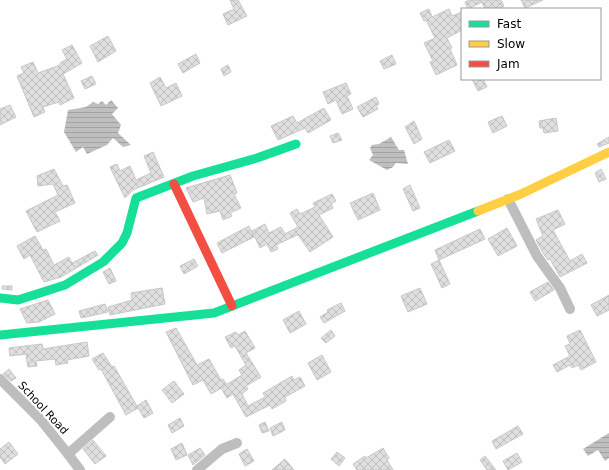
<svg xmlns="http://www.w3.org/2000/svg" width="609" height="470" viewBox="0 0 609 470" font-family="'DejaVu Sans',sans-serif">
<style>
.water{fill:url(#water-rules)}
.building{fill:url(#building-cross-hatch);stroke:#c7c7c7}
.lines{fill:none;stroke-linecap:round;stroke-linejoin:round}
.street{stroke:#bebebe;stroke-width:10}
.fast{stroke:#16e098;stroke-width:9}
.slow{stroke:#ffcf43;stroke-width:9}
.jam{stroke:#f24e42;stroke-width:9}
.labels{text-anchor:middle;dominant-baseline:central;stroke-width:4;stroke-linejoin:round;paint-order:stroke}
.street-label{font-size:11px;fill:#000;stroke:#fff}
</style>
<defs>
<pattern id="water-rules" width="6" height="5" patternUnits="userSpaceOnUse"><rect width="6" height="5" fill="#bfbfbf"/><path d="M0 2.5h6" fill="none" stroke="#a2a2a2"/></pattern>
<pattern id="building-cross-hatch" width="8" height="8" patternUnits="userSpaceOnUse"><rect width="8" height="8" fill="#dfdfdf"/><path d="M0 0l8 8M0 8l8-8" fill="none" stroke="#bebebe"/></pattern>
</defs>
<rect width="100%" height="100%" fill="#fff"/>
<g class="water">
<path d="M 111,100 L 118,108 L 112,114 L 121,125 L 118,133 L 131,145 L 123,147 L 113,138 L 107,145 L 87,154 L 83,147 L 76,152 L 64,132 L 68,110 L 86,107 L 93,102 L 98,104 L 102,101 L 106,105 Z"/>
<path d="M 391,137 L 399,150 L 404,150 L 408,164 L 396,163 L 393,167 L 387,170 L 369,160 L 373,155 L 370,148 L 372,145 L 379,144 Z"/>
<path d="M 609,433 L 609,458 L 605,461 L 598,450 L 588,456 L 583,449 Z"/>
</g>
<g class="building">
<path d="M 230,0 L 238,0 L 247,16 L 228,25 L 223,14 L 234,9 Z"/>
<path d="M 469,0 L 501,0 L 504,6 L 500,9 L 485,9 L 482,2 L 468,9 L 465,2 Z"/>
<path d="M 521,0 L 543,0 L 525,8 Z"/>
<path d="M 429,9 L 432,17 L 449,9 L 452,16 L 462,12 L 462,30 L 447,38 L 452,48 L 450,49 L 457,65 L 436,75 L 430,62 L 433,61 L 424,43 L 435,38 L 426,20 L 424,21 L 420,13 Z"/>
<path d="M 108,36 L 116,51 L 98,62 L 90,46 Z"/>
<path d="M 72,45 L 82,63 L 63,74 L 74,98 L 60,105 L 59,102 L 43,107 L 45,112 L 34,117 L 17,76 L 24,73 L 21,67 L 33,62 L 38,73 L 60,65 L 60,63 L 67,59 L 62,50 Z"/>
<path d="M 196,54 L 200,63 L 183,73 L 178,64 Z"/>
<path d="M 392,55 L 396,64 L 384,69 L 380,61 Z"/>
<path d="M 228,65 L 231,72 L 224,76 L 221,69 Z"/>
<path d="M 92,76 L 96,84 L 85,89 L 81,81 Z"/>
<path d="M 160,77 L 166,88 L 176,83 L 182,96 L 161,106 L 150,83 Z"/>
<path d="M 472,79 L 483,79 L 487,87 L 478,91 Z"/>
<path d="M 346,83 L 351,94 L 347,96 L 353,109 L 342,114 L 336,100 L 328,104 L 323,92 Z"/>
<path d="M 376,97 L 379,104 L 376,105 L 378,109 L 363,117 L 357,107 Z"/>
<path d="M 10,105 L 16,117 L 0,125 L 0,109 Z"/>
<path d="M 324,108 L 331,120 L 308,133 L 305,128 L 278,140 L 271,126 L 293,116 L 297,123 Z"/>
<path d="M 502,116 L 507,126 L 493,133 L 488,122 Z"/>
<path d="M 556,118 L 558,131 L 544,133 L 543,128 L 540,128 L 539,121 Z"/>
<path d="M 414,121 L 422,139 L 414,144 L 405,127 Z"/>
<path d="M 338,133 L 342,140 L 333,143 L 330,136 Z"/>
<path d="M 609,137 L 609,143 L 599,147 L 597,144 Z"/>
<path d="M 449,140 L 455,151 L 430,163 L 424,152 Z"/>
<path d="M 153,152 L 164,177 L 133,190 L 125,198 L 110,167 L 117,164 L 120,171 L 130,166 L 136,180 L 151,173 L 144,156 Z"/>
<path d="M 54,169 L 63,186 L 67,185 L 75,203 L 55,212 L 60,221 L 37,232 L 26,211 L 58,195 L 53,184 L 38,186 L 37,176 Z"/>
<path d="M 601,169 L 606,179 L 599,182 L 595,173 Z"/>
<path d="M 230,175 L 237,193 L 234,194 L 241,208 L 230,213 L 232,216 L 223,220 L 220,211 L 207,214 L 204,198 L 193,202 L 186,188 Z"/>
<path d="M 410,185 L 420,208 L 413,211 L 403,189 Z"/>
<path d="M 373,193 L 380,210 L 358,220 L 350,203 Z"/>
<path d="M 332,194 L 336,201 L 331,204 L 333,208 L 319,215 L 333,237 L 310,252 L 299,236 L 297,235 L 276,245 L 278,249 L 271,252 L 267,244 L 260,248 L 252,231 L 265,224 L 269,233 L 281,227 L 285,234 L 298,227 L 290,213 L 297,209 L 300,214 L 315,207 L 313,203 Z"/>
<path d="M 558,210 L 565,224 L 553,230 L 570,261 L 582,254 L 587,263 L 560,277 L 550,259 L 548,260 L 543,253 L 536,240 L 543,236 L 536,219 Z"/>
<path d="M 249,226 L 254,237 L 222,253 L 217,243 Z"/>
<path d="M 507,228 L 517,246 L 498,256 L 488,239 Z"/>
<path d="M 480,229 L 485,239 L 439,260 L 435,250 Z"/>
<path d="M 35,236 L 43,250 L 46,249 L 54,265 L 69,257 L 72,263 L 95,251 L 98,255 L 61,277 L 44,282 L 30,255 L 24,259 L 17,246 Z"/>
<path d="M 194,259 L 198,266 L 184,274 L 180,266 Z"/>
<path d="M 439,260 L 450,284 L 442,288 L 431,264 Z"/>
<path d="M 110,268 L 116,281 L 109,284 L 103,272 Z"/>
<path d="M 548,282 L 554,290 L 535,301 L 530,292 Z"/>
<path d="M 2,286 L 12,286 L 12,290 L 2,289 Z"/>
<path d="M 162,288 L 165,304 L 110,315 L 108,307 L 132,300 L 131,293 Z"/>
<path d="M 420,288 L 427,304 L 408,312 L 401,296 Z"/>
<path d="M 609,295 L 609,310 L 597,316 L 591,305 Z"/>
<path d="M 48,300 L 55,314 L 39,322 L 27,323 L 20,309 Z"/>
<path d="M 341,303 L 345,311 L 324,323 L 320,317 L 328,312 L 327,310 Z"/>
<path d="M 105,304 L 108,312 L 81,318 L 79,311 Z"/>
<path d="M 299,311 L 306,324 L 290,333 L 283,320 Z"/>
<path d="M 176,328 L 197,365 L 209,359 L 221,380 L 223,379 L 227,385 L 211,394 L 203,380 L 193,385 L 166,332 Z"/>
<path d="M 331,330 L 335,336 L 326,343 L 321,338 Z"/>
<path d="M 580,330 L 596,362 L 581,370 L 578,365 L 572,368 L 570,365 L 557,372 L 553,365 L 570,356 L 565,346 L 570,344 L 567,336 Z"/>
<path d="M 245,331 L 255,348 L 246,353 L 261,377 L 246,386 L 248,389 L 242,394 L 248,406 L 265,397 L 263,393 L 292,376 L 294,380 L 300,377 L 305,386 L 285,397 L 286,401 L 272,409 L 270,405 L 246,417 L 233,394 L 227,398 L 221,388 L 242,375 L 239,370 L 246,365 L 235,346 L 231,348 L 225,337 L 236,332 L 238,335 Z"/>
<path d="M 87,342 L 89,356 L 67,360 L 68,363 L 56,365 L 55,359 L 36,361 L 37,366 L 28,367 L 26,356 L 28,354 L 10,356 L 9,348 L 42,344 L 43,349 Z"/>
<path d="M 103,353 L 112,367 L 114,366 L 138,408 L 126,415 L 101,369 L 99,370 L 92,359 Z"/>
<path d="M 322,355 L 331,372 L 317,380 L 308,363 Z"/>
<path d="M 9,369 L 16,378 L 11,381 L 3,374 Z"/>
<path d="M 174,381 L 184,394 L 172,403 L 162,390 Z"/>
<path d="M 146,400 L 153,413 L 144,418 L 137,406 Z"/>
<path d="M 180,418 L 184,426 L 172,433 L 168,425 Z"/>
<path d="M 265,422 L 269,431 L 262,433 L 259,425 Z"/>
<path d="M 282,422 L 285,430 L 273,436 L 270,428 Z"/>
<path d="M 518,426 L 523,434 L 496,449 L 492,441 Z"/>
<path d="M 93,440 L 106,456 L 95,464 L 83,449 Z"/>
<path d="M 9,442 L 18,454 L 5,464 L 0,457 L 0,449 Z"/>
<path d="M 182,443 L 187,455 L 176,460 L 171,449 Z"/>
<path d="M 200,448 L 205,455 L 193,465 L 188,455 Z"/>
<path d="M 383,448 L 389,458 L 387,460 L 393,470 L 357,470 L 353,464 L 365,456 L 366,458 Z"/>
<path d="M 247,449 L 254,461 L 245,466 L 239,454 Z"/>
<path d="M 337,452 L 345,458 L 339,466 L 331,459 Z"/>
<path d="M 517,453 L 522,462 L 508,470 L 503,461 Z"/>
<path d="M 485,456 L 496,470 L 487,470 L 480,460 Z"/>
<path d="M 285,459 L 294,470 L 272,470 Z"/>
</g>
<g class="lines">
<g class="street">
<path d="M 508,199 L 537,256 L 560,288 L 570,309"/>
<path d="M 0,379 L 40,419 L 68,454"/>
<path d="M 80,470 L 68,454 L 110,417"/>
<path d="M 197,470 L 222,449 L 237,443"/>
</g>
<g class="fast">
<path d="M 0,298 L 18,300 L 65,285 L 103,262 L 122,243 L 127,233 L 136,198 L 193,176 L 257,158 L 296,144"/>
<path d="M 0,335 L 214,313 L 478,211"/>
</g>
<path class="slow" d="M 478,211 L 521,194 L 609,152"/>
<path class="jam" d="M 174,184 L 232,306"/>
</g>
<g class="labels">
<g class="street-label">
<text transform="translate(43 408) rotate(47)">School Road</text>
</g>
</g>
<rect x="461" y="8" width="140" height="72" fill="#ffffff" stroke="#999999"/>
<rect x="469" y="21" width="20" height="6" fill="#16e098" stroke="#999999"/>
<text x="497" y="28" font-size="12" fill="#000000">Fast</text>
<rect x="469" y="41" width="20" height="6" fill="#ffcf43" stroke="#999999"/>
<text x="497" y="48" font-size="12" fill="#000000">Slow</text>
<rect x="469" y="61" width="20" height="6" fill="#f24e42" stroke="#999999"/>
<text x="497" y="68" font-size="12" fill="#000000">Jam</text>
</svg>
